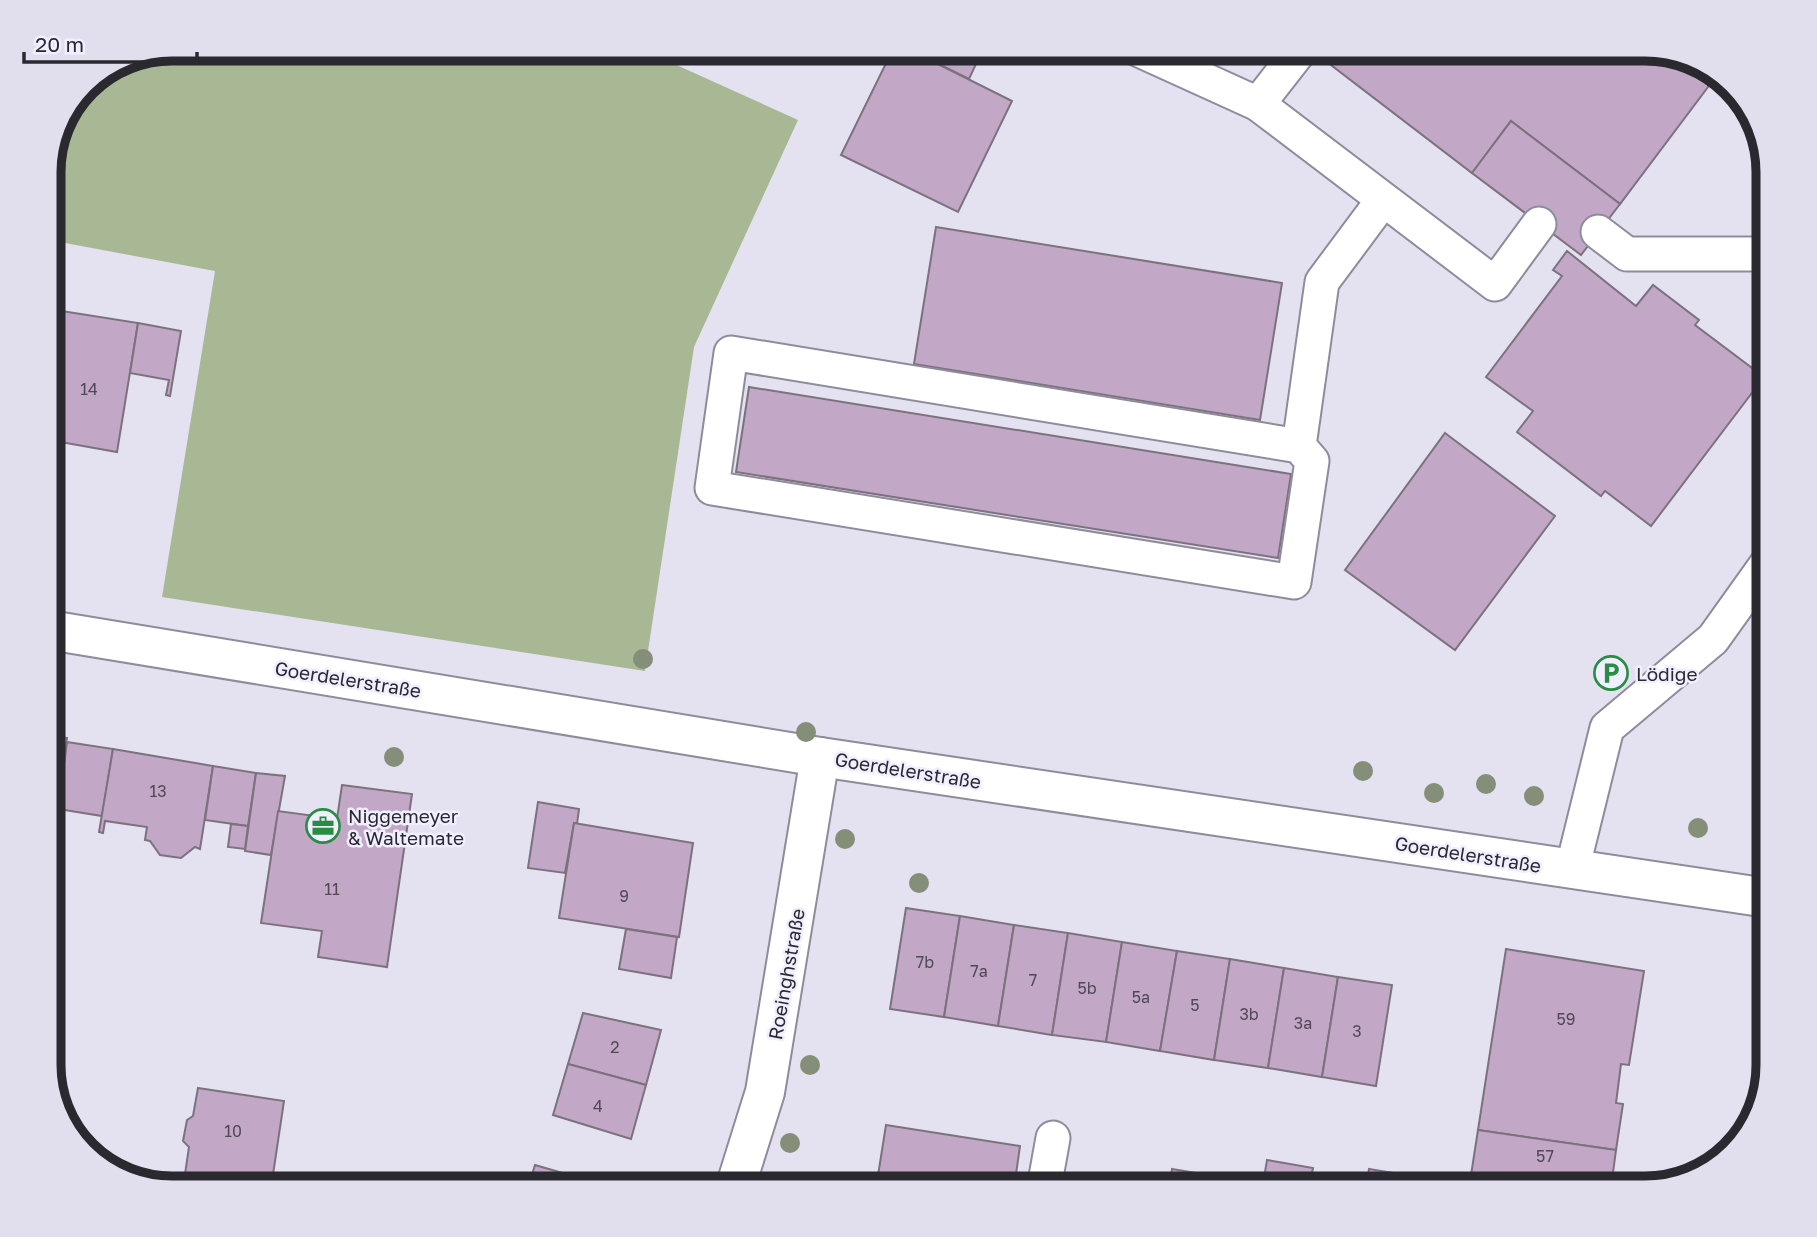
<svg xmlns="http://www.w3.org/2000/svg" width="1817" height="1237" viewBox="0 0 1817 1237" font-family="'Golos Text',sans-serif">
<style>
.forest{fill:#a8b895}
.building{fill:#c2a8c6;stroke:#7c727e;stroke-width:2}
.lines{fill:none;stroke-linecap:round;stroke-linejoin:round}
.service-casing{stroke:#8e8c9b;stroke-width:37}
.minor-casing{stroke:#8e8c9b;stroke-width:42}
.service{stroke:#fff;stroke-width:33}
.minor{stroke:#fff;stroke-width:38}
.tree{fill:#848e79}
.labels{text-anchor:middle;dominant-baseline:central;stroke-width:5;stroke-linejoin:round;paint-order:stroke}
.number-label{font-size:16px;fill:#504955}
.poi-label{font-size:19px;fill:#2a292f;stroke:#f1eeff;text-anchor:start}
.street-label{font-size:19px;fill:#2a292f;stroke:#f1eeff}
.rim{fill:none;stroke:#2a292f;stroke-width:9}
</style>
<rect width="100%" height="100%" fill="#e4e1f1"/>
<path class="forest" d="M 173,49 L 641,49 L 798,120 L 694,347 L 645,671 L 162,597 L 215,271 L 49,240 L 49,165 L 86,85 L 126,58 Z"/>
<g class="building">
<path d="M 893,49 L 908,49 L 1012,101 L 958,212 L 841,155 Z"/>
<path d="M 908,49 L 983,49 L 969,79 Z"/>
<path d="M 1344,49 L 1644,49 L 1713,70 L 1717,75 L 1620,204 L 1511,121 L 1472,173 L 1331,65 Z"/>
<path d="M 1511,121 L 1620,204 L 1581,255 L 1472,173 Z"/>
<path d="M 936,227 L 1282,283 L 1260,420 L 914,364 Z"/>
<path d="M 1567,251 L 1636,306 L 1653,285 L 1699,320 L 1695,325 L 1764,377 L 1651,526 L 1605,491 L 1601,496 L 1517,432 L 1533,411 L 1486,377 L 1562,276 L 1553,270 Z"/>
<path d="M 49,309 L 138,323 L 117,452 L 49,440 L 53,377 L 49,376 Z"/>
<path d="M 138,323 L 181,331 L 170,396 L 166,395 L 169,380 L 130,373 Z"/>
<path d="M 749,387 L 1291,474 L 1278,558 L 736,472 Z"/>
<path d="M 1445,433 L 1555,516 L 1455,650 L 1345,570 Z"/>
<path d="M 49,735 L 67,738 L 58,799 L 49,797 Z"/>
<path d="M 67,742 L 113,749 L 102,816 L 58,809 Z"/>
<path d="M 113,749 L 213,766 L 200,849 L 195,847 L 181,858 L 160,855 L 150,841 L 145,840 L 147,827 L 105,821 L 103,833 L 99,832 Z"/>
<path d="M 213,766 L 256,773 L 248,826 L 205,820 Z"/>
<path d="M 256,773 L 285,776 L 271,855 L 245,851 Z"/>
<path d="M 342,785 L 412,794 L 387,967 L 318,957 L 322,931 L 261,923 L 278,811 L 337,819 Z"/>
<path d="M 538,802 L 579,809 L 577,824 L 574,823 L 565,873 L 528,868 Z"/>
<path d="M 574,823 L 693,843 L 679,937 L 559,918 Z"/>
<path d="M 231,824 L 248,826 L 245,849 L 228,847 Z"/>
<path d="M 906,908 L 960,916 L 944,1017 L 890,1009 Z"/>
<path d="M 960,916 L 1014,925 L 998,1026 L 944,1017 Z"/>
<path d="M 1014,925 L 1068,933 L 1052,1035 L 998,1026 Z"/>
<path d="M 626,929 L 677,937 L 671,978 L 619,969 Z"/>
<path d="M 1068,933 L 1122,942 L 1106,1042 L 1052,1035 Z"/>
<path d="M 1122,942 L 1177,951 L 1160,1051 L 1106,1042 Z"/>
<path d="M 1506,949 L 1644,971 L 1629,1065 L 1621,1064 L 1616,1103 L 1623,1104 L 1616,1150 L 1478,1130 Z"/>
<path d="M 1177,951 L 1230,959 L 1214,1060 L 1160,1051 Z"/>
<path d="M 1230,959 L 1284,968 L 1268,1068 L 1214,1060 Z"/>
<path d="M 1284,968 L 1338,977 L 1322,1077 L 1268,1068 Z"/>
<path d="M 1338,977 L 1392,985 L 1376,1086 L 1322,1077 Z"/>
<path d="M 583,1013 L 661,1030 L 646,1085 L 568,1064 Z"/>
<path d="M 568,1064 L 646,1085 L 631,1139 L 553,1115 Z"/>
<path d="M 198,1088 L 284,1101 L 271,1188 L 183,1188 L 189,1147 L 183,1141 L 187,1120 L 193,1116 Z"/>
<path d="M 886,1125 L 1020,1146 L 1014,1188 L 876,1188 Z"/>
<path d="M 1478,1130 L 1616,1150 L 1611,1188 L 1469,1188 Z"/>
<path d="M 1267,1160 L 1313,1168 L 1309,1188 L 1263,1184 Z"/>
<path d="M 535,1165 L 611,1187 L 528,1188 Z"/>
<path d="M 1172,1169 L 1263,1184 L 1284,1188 L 1169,1188 Z"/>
<path d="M 1369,1169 L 1394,1173 L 1392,1188 L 1366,1188 Z"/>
</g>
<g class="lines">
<g class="service-casing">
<g id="service">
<path d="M 1137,49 L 1258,104 L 1495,284 L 1539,224"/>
<path d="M 1258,104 L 1301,49"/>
<path d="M 1598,232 L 1627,254 L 1768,254"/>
<path d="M 1299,446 L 1312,461 L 1294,582 L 712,488 L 731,353 L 1299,446 L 1322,282 L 1383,200"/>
<path d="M 1572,870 L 1607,728 L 1713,639 L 1768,562"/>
<path d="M 1044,1188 L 1053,1138"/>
</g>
</g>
<g class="minor-casing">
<g id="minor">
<path d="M 49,630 L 820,757 L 1768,898"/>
<path d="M 735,1188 L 765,1092 L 820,757"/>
</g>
</g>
<use href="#service" class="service"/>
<use href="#minor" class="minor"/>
</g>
<g class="tree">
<circle cx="643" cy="659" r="10"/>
<circle cx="806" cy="732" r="10"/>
<circle cx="394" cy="757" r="10"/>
<circle cx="1363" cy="771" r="10"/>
<circle cx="1486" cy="784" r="10"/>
<circle cx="1434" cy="793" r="10"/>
<circle cx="1534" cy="796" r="10"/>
<circle cx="1698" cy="828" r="10"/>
<circle cx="845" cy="839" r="10"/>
<circle cx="919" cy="883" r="10"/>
<circle cx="810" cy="1065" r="10"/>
<circle cx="790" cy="1143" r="10"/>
</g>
<defs>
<g id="parking-ring" transform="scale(1.75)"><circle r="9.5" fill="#f1eeff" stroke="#278d42" stroke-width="1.5"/><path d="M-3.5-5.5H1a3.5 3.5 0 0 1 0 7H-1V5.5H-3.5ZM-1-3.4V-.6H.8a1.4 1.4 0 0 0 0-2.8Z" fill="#278d42"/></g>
<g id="office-ring" transform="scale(1.75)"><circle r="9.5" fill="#f1eeff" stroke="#278d42" stroke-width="1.5"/><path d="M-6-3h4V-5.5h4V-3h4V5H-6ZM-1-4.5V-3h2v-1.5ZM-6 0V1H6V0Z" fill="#278d42"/></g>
</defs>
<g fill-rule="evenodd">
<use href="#parking-ring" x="1611" y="673"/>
<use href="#office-ring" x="323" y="826"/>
</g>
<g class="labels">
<g class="number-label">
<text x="89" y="389">14</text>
<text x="158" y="791">13</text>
<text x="332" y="889">11</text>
<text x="624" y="896">9</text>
<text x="925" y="962">7b</text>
<text x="979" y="971">7a</text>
<text x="1033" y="980">7</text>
<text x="1087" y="988">5b</text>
<text x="1141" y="997">5a</text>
<text x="1195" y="1005">5</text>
<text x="1249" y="1014">3b</text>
<text x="1566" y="1019">59</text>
<text x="1303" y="1023">3a</text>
<text x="1357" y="1031">3</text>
<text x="615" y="1047">2</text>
<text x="598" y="1106">4</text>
<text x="233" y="1131">10</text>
<text x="1545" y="1156">57</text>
</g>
<g class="poi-label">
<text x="1636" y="673">Lödige</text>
<text x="348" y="815">Niggemeyer<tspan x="348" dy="22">&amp; Waltemate</tspan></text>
</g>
<g class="street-label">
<text transform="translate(348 679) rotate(9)">Goerdelerstraße</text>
<text transform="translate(908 770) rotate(9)">Goerdelerstraße</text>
<text transform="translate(1468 854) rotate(9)">Goerdelerstraße</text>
<text transform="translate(786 974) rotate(-80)">Roeinghstraße</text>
</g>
</g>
<path d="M0 0H1817V1237H0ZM172 61H1645A111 111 0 0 1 1756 172V1065A111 111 0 0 1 1645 1176H172A111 111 0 0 1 61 1065V172A111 111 0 0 1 172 61Z" fill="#e1deee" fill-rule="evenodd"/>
<path class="rim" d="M172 61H1645A111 111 0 0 1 1756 172V1065A111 111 0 0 1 1645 1176H172A111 111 0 0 1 61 1065V172A111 111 0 0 1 172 61Z"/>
<path d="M24 52v10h173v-10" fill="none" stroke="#2a292f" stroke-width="3.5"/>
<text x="35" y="52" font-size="21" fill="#2a292f" stroke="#f1eeff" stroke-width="5" paint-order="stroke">20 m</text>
</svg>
